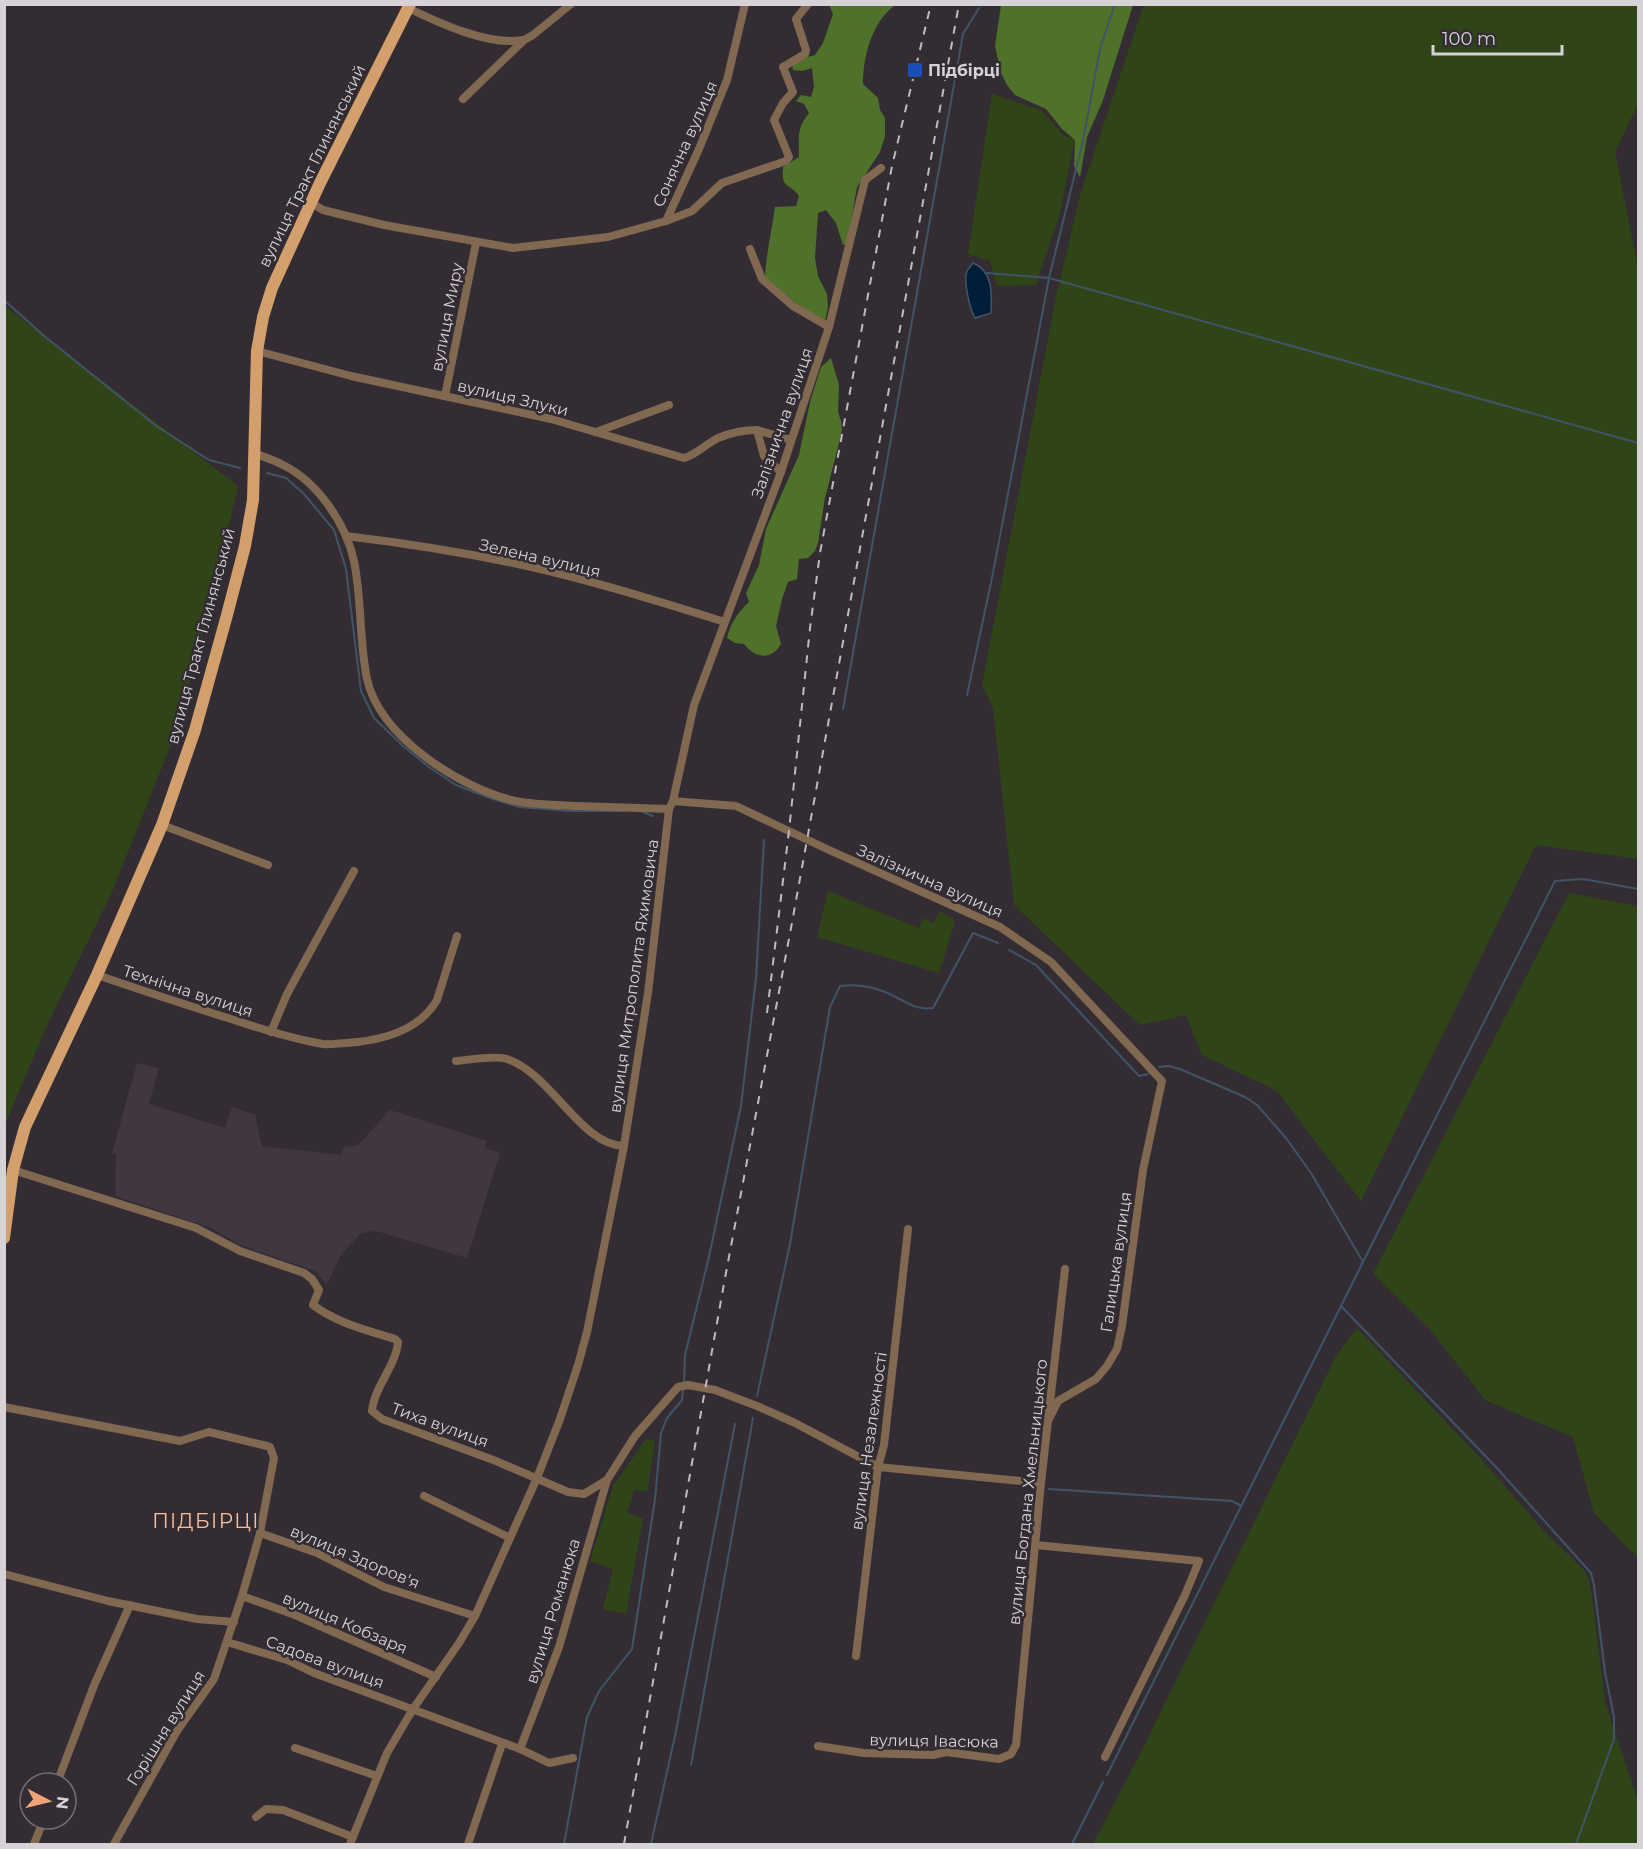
<svg xmlns="http://www.w3.org/2000/svg" width="1643" height="1849" viewBox="0 0 1643 1849" font-family="Montserrat,sans-serif">
<style>
.built{fill:#413741}
.green{fill:#2f4517}
.forest{fill:#4f712a}
.water{fill:#001e39;stroke:#405468;stroke-width:1.5}
.lines{fill:none;stroke-linecap:round;stroke-linejoin:round}
.stream{stroke:#405468;stroke-width:2}
.street{stroke:#816850;stroke-width:8}
.primary{stroke:#d3a06d;stroke-width:12}
.rail{stroke:#bfbbbf;stroke-width:2;stroke-dasharray:8 8;stroke-linecap:butt}
.transit-dot{fill:#1a4fb4;stroke:#332d33;stroke-width:2}
.labels{text-anchor:middle;dominant-baseline:central;stroke-width:5;stroke-linejoin:round;paint-order:stroke}
.poi-label{font-size:16px;font-weight:bold;fill:#d6d2d6;stroke:#332d33;text-anchor:start}
.street-label{font-size:16px;fill:#d6d2d6;stroke:#332d33}
.quarter-label{font-size:20px;letter-spacing:1.5px;fill:#f8bf9d;stroke:#332d33}
</style>
<rect width="100%" height="100%" fill="#332d33"/>
<path class="built" d="M 137,1063 L 159,1068 L 149,1104 L 225,1128 L 232,1107 L 255,1115 L 262,1146 L 340,1155 L 344,1147 L 358,1145 L 390,1110 L 487,1141 L 485,1148 L 500,1153 L 467,1258 L 376,1231 L 361,1233 L 341,1255 L 327,1284 L 315,1271 L 240,1245 L 211,1228 L 115,1196 L 116,1154 L 112,1153 Z"/>
<g class="green">
<path d="M 1144,4 L 1638,5 L 1638,104 L 1615,152 L 1638,268 L 1638,859 L 1536,845 L 1361,1201 L 1277,1091 L 1202,1055 L 1186,1015 L 1140,1025 L 1014,905 L 993,708 L 982,685 L 1056,297 L 1080,195 Z"/>
<path d="M 992,94 L 1041,110 L 1064,136 L 1075,139 L 1060,213 L 1036,285 L 997,286 L 990,261 L 968,254 Z"/>
<path d="M 5,306 L 238,486 L 200,647 L 174,737 L 112,892 L 46,1027 L 5,1125 Z"/>
<path d="M 828,891 L 919,928 L 924,918 L 934,923 L 940,911 L 955,921 L 939,973 L 817,937 Z"/>
<path d="M 1569,893 L 1638,906 L 1638,1558 L 1594,1513 L 1573,1437 L 1485,1400 L 1429,1328 L 1373,1274 Z"/>
<path d="M 1357,1328 L 1482,1460 L 1543,1530 L 1586,1572 L 1591,1590 L 1605,1702 L 1638,1801 L 1638,1844 L 1093,1844 L 1139,1756 L 1336,1356 Z"/>
<path d="M 646,1439 L 655,1441 L 647,1492 L 634,1490 L 627,1513 L 643,1519 L 626,1614 L 603,1609 L 613,1569 L 590,1561 L 613,1486 Z"/>
</g>
<g class="forest">
<path d="M 829,5 L 895,5 C 872,22 863,56 863,84 L 878,98 L 880,110 L 885,118 L 885,136 L 880,152 L 857,187 L 847,244 L 843,245 L 836,223 L 826,210 L 818,213 L 815,258 L 818,276 L 827,294 L 828,307 L 825,322 L 804,310 L 765,277 C 766,255 772,229 775,207 L 796,206 L 799,196 C 789,182 781,190 783,167 L 799,157 C 799,138 796,129 809,113 L 804,104 L 796,101 L 801,95 L 811,97 L 814,87 L 812,68 L 802,71 L 793,70 L 792,64 L 800,59 L 815,55 L 823,43 L 833,14 Z"/>
<path d="M 1001,5 L 1133,5 L 1103,100 L 1087,137 L 1080,177 L 1074,166 L 1075,140 L 1062,129 L 1046,109 L 1015,95 L 1007,85 L 1001,73 L 995,46 Z"/>
<path d="M 831,358 L 839,385 L 838,412 L 841,421 L 842,431 L 825,498 L 818,543 L 815,551 L 808,558 L 799,559 L 797,579 L 788,582 L 782,599 L 776,626 L 781,644 C 771,661 755,658 744,644 L 735,643 L 727,638 C 730,624 738,612 749,602 L 746,593 L 759,565 L 766,529 L 799,455 L 810,402 L 821,367 Z"/>
</g>
<path class="water" d="M 973,263 C 993,271 992,293 991,313 L 975,318 C 970,309 963,282 967,271 C 968,269 972,265 973,263 Z"/>
<g class="lines">
<g class="stream">
<path d="M 987,273 L 1049,278 L 1638,443"/>
<path d="M 4,300 L 43,335 L 155,425 L 209,460 L 240,468"/>
<path d="M 267,473 L 286,478 L 304,494 L 334,530 L 346,569 L 361,691 L 374,718 L 403,746 L 429,767 L 456,785 L 490,798 L 519,807 L 570,811 L 623,811"/>
<path d="M 967,695 L 992,578 L 1049,278 L 1083,141 L 1100,49 L 1115,4"/>
<path d="M 843,709 L 963,34 L 979,8"/>
<path d="M 641,811 L 653,816"/>
<path d="M 1009,950 L 1036,965 L 1139,1076 L 1148,1074"/>
<path d="M 1159,1067 L 1169,1066 L 1180,1069 L 1245,1097 L 1257,1105 L 1286,1138 L 1311,1173 L 1363,1262"/>
<path d="M 1341,1306 L 1496,1467 L 1591,1573 L 1594,1585 L 1605,1672 L 1614,1717 L 1614,1739 L 1576,1844"/>
<path d="M 684,1383 L 685,1355 L 708,1261 L 741,1106 L 756,978 L 764,840"/>
<path d="M 757,1396 L 790,1244 L 830,1007 L 840,986 C 855,984 871,986 885,992 C 903,999 914,1011 933,1008 L 973,933 L 998,943"/>
<path d="M 1049,1489 L 1232,1501 L 1240,1505"/>
<path d="M 691,1765 L 753,1418"/>
<path d="M 1107,1775 L 1363,1262 L 1555,881 L 1583,879 L 1638,889"/>
<path d="M 564,1844 L 587,1717 L 599,1691 L 632,1649 L 655,1499 L 661,1433 L 667,1418 L 682,1400 L 683,1389"/>
<path d="M 651,1844 L 675,1736 L 735,1424"/>
<path d="M 1072,1844 L 1103,1782"/>
</g>
<g class="street">
<path d="M 408,8 C 439,23 488,46 523,40"/>
<path d="M 463,99 L 524,40 L 533,35 L 571,4"/>
<path d="M 311,203 L 323,210 L 384,225 L 513,248 L 608,237 L 666,221 L 692,211 L 722,183 L 786,161 L 789,157 L 774,120 L 783,103 L 793,92 L 783,67 L 805,54 L 806,50 L 796,19 L 808,4"/>
<path d="M 666,221 L 699,149 L 727,80 L 745,4"/>
<path d="M 750,249 L 762,279 L 793,306 L 829,327"/>
<path d="M 257,351 L 351,376 L 551,419 L 684,458 C 697,454 706,444 718,438 C 730,433 745,430 757,430 L 764,456 L 781,472"/>
<path d="M 445,396 L 476,243"/>
<path d="M 757,430 L 791,440"/>
<path d="M 596,432 L 669,405"/>
<path d="M 254,453 C 264,457 274,460 283,465 C 318,482 346,524 354,561 C 362,600 359,640 367,679 C 380,737 460,788 515,801 C 536,805 557,805 578,806 C 609,807 639,808 669,809"/>
<path d="M 346,536 C 404,543 461,552 518,564 C 588,579 657,601 725,622"/>
<path d="M 673,801 L 694,705 L 781,472 L 829,327 L 865,180 L 881,168"/>
<path d="M 162,825 L 268,865"/>
<path d="M 97,975 C 141,990 186,1005 231,1019 C 261,1029 292,1039 323,1044 C 331,1045 339,1043 346,1043 C 380,1041 419,1031 437,1000 L 457,936"/>
<path d="M 271,1032 L 287,994 L 354,871"/>
<path d="M 456,1061 C 468,1060 496,1055 507,1059 C 552,1074 580,1145 624,1146"/>
<path d="M 13,1170 L 196,1228 L 240,1251 L 304,1273 L 312,1279 L 319,1290 L 313,1305 C 337,1323 366,1330 395,1339 L 398,1342 C 396,1366 374,1387 372,1411 L 382,1419 L 496,1461 L 568,1492 L 584,1494 L 607,1480 L 635,1436 L 678,1387 L 688,1385 L 715,1390 L 757,1406 L 795,1423 L 878,1467 L 1041,1483"/>
<path d="M 4,1407 L 180,1441 L 209,1432 L 267,1446 L 270,1447 L 274,1458 L 260,1533 L 242,1596 L 214,1679 L 177,1731 L 114,1844"/>
<path d="M 424,1496 L 510,1538"/>
<path d="M 260,1533 L 317,1553 L 384,1587 L 475,1616"/>
<path d="M 1036,1545 L 1199,1561 L 1185,1595 L 1105,1757"/>
<path d="M 4,1574 L 108,1601 L 197,1619 L 234,1622"/>
<path d="M 242,1596 L 295,1615 L 436,1677"/>
<path d="M 227,1642 L 287,1660 L 314,1673 L 520,1749 L 549,1763 L 573,1758"/>
<path d="M 856,1656 L 878,1467 L 884,1445 L 908,1229"/>
<path d="M 818,1746 L 864,1753 L 933,1755 L 946,1752 L 999,1759 L 1011,1754 L 1016,1745 L 1041,1483 L 1065,1269"/>
<path d="M 295,1748 L 377,1776"/>
<path d="M 520,1749 L 559,1647 L 607,1480"/>
<path d="M 57,1783 L 95,1683 L 130,1605"/>
<path d="M 256,1817 L 266,1809 L 283,1810 L 353,1837"/>
<path d="M 34,1844 L 44,1819"/>
<path d="M 350,1844 L 387,1753 L 413,1709 L 459,1643 L 475,1616 L 537,1478 L 560,1419 L 578,1365 L 587,1332 L 624,1146 L 648,993 L 669,809 L 673,801 L 736,806 L 829,850 L 1000,927 L 1051,962 L 1162,1081 L 1143,1170 L 1122,1326 L 1117,1349 L 1107,1366 L 1096,1379 L 1058,1401 L 1049,1419"/>
<path d="M 468,1844 L 502,1744"/>
</g>
<path class="primary" d="M 4,1238 L 13,1170 L 25,1127 L 97,975 L 162,825 L 195,730 L 227,615 L 245,546 L 253,500 L 257,351 L 263,317 L 272,288 L 320,183 L 410,4"/>
<g class="rail">
<path d="M 767,1013 L 789,831 L 810,628 L 820,553 L 892,166 L 931,4"/>
<path d="M 624,1844 L 725,1278 L 791,928 L 959,4"/>
</g>
</g>
<rect class="transit-dot" x="907" y="62" width="16" height="16" rx="3"/>
<g class="labels">
<g class="poi-label">
<text x="928" y="70">Підбірці</text>
</g>
<g class="street-label">
<text transform="translate(685 144) rotate(-66)">Сонячна вулиця</text>
<text transform="translate(312 166) rotate(-64)">вулиця Тракт Глинянський</text>
<text transform="translate(447 317) rotate(-79)">вулиця Миру</text>
<text transform="translate(513 398) rotate(13)">вулиця Злуки</text>
<text transform="translate(782 423) rotate(-71)">Залізнична вулиця</text>
<text transform="translate(540 558) rotate(13)">Зелена вулиця</text>
<text transform="translate(201 636) rotate(-75)">вулиця Тракт Глинянський</text>
<text transform="translate(930 881) rotate(24)">Залізнична вулиця</text>
<text transform="translate(634 976) rotate(-82)">вулиця Митрополита Яхимовича</text>
<text transform="translate(188 991) rotate(18)">Технічна вулиця</text>
<text transform="translate(1116 1262) rotate(-82)">Галицька вулиця</text>
<text transform="translate(440 1425) rotate(20)">Тиха вулиця</text>
<text transform="translate(869 1441) rotate(-82)">вулиця Незалежності</text>
<text transform="translate(1028 1492) rotate(-84)">вулиця Богдана Хмельницького</text>
<text transform="translate(355 1557) rotate(23)">вулиця Здоров'я</text>
<text transform="translate(553 1611) rotate(-73)">вулиця Романюка</text>
<text transform="translate(345 1623) rotate(23)">вулиця Кобзаря</text>
<text transform="translate(325 1662) rotate(20)">Садова вулиця</text>
<text transform="translate(166 1728) rotate(-58)">Горішня вулиця</text>
<text transform="translate(934 1741) rotate(1)">вулиця Івасюка</text>
</g>
<g class="quarter-label">
<text x="206" y="1521">ПІДБІРЦІ</text>
</g>
</g>
<rect width="1643" height="1849" fill="none" stroke="#d6d2d6" stroke-width="12"/>
<g transform="translate(48 1801) rotate(97)"><circle r="28" fill="#332d33" stroke="#746f74" stroke-width="1.5"/>
<path d="M0-4.5L10 22L0 15L-10 22Z" fill="#efa376"/>
<text y="-9" font-size="16" font-weight="bold" text-anchor="middle" fill="#d6d2d6">N</text>
</g>
<path d="M1433 45v9h129v-9" fill="none" stroke="#d6d2d6" stroke-width="3"/>
<text x="1442" y="45" font-size="18" fill="#d6d2d6" stroke="#332d33" stroke-width="4.5" paint-order="stroke">100 m</text>
</svg>
